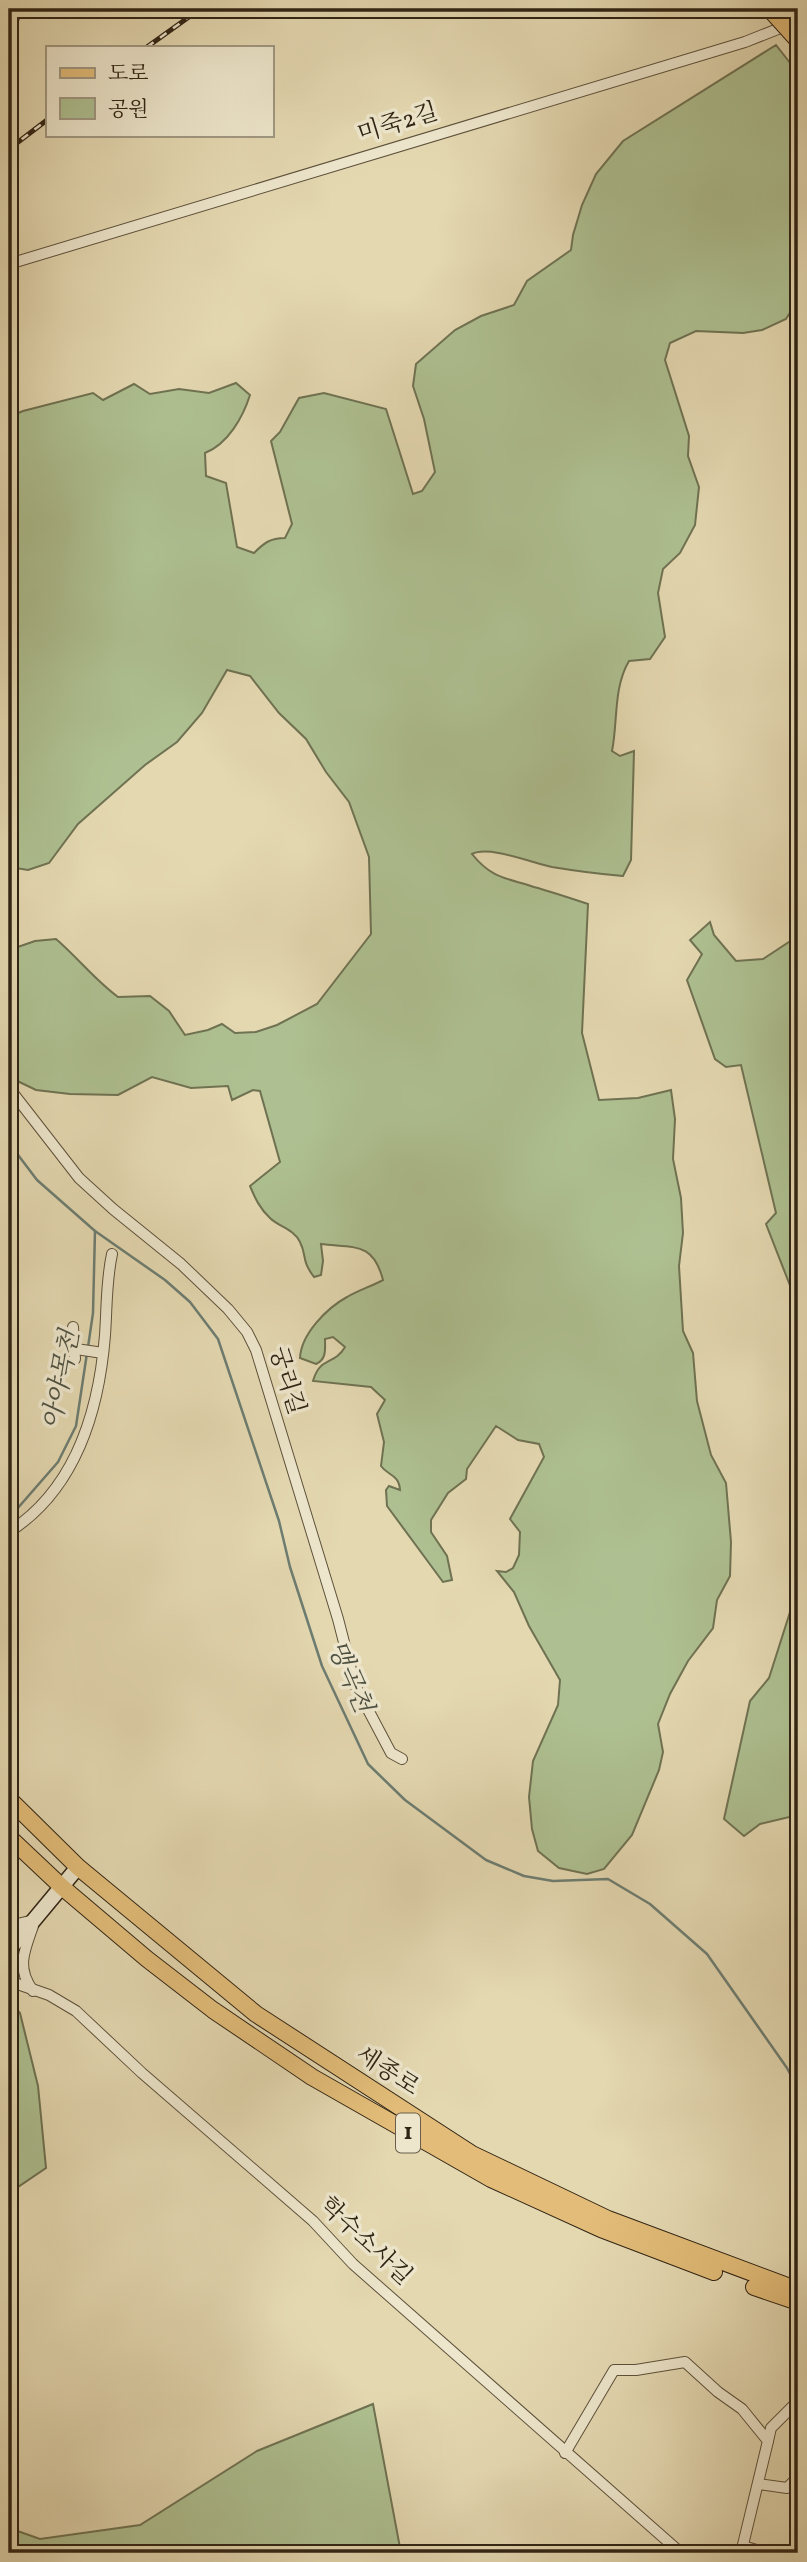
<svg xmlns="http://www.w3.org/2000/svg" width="807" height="2562" viewBox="0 0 807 2562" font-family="Vollkorn,'Noto Serif KR',serif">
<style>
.green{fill:#aec091;stroke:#6f7252;stroke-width:2}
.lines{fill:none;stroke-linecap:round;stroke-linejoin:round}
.stream{stroke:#6d7d71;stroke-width:2.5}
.street-casing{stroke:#5d513b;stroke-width:12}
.secondary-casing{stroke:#302414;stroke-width:17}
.primary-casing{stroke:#302414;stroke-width:18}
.highway-casing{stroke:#302414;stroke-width:20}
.street{stroke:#ede6cc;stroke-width:10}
.secondary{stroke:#ede6cc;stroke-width:14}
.primary{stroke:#e2bc78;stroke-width:16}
.highway{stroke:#e2bc78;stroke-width:18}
.rail-casing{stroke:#302414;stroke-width:5}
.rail{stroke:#ede6cc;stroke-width:2.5;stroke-dasharray:8;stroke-linecap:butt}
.highway-bridge-casing{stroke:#302414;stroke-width:20;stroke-linecap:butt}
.highway-bridge{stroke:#e2bc78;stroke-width:18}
.labels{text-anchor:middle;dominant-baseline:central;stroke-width:7;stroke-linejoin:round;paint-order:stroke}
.shield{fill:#ede6cc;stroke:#695e4b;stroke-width:2}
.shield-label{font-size:23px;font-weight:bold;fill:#302414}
.street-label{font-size:24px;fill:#302414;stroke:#ede6cc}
.water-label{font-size:26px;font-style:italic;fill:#4e5142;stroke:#ede6cc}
</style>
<rect width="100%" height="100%" fill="#e4d8b1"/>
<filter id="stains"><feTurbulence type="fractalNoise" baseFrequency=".00286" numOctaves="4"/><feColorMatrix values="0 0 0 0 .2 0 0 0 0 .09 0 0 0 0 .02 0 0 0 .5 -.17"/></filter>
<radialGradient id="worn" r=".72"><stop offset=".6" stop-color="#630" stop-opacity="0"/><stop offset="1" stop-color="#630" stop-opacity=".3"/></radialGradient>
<g class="green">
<path d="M 776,45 L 798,73 L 798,300 L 786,319 L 762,330 L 743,333 L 696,331 L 670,343 L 665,360 L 689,436 L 688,456 L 699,487 L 695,525 L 680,553 L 663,569 L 658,593 L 665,637 L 650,659 L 629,661 C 613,688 618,722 612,751 L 620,756 L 634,751 L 631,860 L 623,876 C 599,874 576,871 552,867 C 532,863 489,845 472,854 C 492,879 507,878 534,887 C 552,892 570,898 588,904 L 582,1033 L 599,1100 L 638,1098 L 671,1090 L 675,1119 L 673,1159 L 681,1198 L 683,1233 L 679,1266 L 683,1331 L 693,1353 L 697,1401 L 711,1455 L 726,1483 L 731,1542 L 730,1576 L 717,1600 L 713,1628 L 688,1661 L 670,1694 L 658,1724 L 663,1752 L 659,1770 L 632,1835 L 604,1869 L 587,1874 L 559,1868 L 538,1851 L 532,1829 L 529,1797 L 533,1761 L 558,1705 L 560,1680 L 529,1626 L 514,1592 L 497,1571 L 506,1572 L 513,1568 L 519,1555 L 520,1532 L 510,1519 L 544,1457 L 539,1444 L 518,1440 L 496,1426 L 467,1469 L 466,1479 L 448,1493 L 431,1520 L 431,1532 L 447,1556 L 452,1580 L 443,1582 L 387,1506 L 386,1490 L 389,1486 L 400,1490 C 399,1474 388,1476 381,1466 L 384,1442 L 377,1414 L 385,1400 L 371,1387 L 313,1381 C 320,1356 334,1366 345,1347 L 333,1337 L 325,1339 C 325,1349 327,1359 316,1364 L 300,1358 C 301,1334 327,1308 347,1297 C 359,1290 372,1286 383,1280 C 373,1242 355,1248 321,1244 L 323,1261 L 321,1275 L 314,1277 C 301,1260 307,1256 300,1242 C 294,1229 279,1227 270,1218 C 260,1209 255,1198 250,1186 L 280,1162 L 260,1091 L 253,1090 L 232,1100 L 228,1086 L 191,1088 L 152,1077 L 118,1095 L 70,1094 L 36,1090 L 9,1077 L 9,950 L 35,941 L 56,939 C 78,958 95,980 118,997 L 150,996 L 169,1011 L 185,1035 L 208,1030 L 222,1024 L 235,1033 L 256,1032 L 277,1025 L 317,1004 L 371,934 L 369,857 L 349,802 L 326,772 L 306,739 L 279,713 L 250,676 L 227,670 L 202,713 L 177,742 L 145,765 L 78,824 L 49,863 L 28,870 L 9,867 L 9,417 L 23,411 L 93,393 L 103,400 L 134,384 L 150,394 L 179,389 L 209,393 L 236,383 L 250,395 C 243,417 228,444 205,453 L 206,476 L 226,483 L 237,547 L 254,553 C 264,543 270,538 285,538 L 292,524 L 271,441 L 280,432 L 299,398 L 324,393 L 386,409 L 413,494 L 422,491 L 435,472 L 424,419 L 413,386 L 416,364 L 455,330 L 481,316 L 514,305 L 527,281 L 571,250 L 573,235 L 582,205 L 596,174 L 623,141 Z"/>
<path d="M 710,922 L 714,935 L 736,961 L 763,959 L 798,936 L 798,1306 L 766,1224 L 776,1213 L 741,1065 L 726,1067 L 715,1059 L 687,980 L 702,954 L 690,940 Z"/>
<path d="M 798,1587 L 798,1815 L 760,1824 L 744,1836 L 724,1819 L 750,1701 L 769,1678 Z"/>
<path d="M 9,2001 L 20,2013 L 38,2086 L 46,2168 L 9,2193 Z"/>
<path d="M 373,2404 L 401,2553 L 9,2553 L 9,2528 L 40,2539 L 140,2525 L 257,2451 Z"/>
</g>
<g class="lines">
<g class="stream">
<path d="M 9,42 L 23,9"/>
<path d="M 9,1143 L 37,1180 L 95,1231 L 165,1280 L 190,1302 L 218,1339 L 279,1521 L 290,1567 L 322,1666 L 368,1764 L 405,1800 L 486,1860 L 524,1876 L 553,1881 L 608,1879 L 650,1904 L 707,1954 L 787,2068 L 798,2089"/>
<path d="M 88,1347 L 93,1313 L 95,1231"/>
<path d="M 9,1514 L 17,1509 L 58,1462 L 76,1426 L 87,1353"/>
</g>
<g class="street-casing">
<g id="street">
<path d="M 9,264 L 745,42 L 788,25"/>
<path d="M 9,1088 L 79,1178 L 113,1209 L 181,1264 L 228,1309 L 247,1332 L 256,1350 L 338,1619 L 355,1685 L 391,1753 L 402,1759"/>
<path d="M 73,1327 L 75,1359"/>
<path d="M 76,1349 L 103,1353"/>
<path d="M 9,1532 C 76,1489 99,1411 105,1335 C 107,1307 106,1282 112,1254"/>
<path d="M 9,1926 L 34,1920"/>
<path d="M 33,1926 C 24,1952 16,1967 33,1991"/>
<path d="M 9,1981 L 49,1995 L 76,2011 L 142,2073 L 313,2221 L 353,2264 L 681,2553"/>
<path d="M 768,2441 L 771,2428 L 798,2401"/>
<path d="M 565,2453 L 614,2370 L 636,2370 L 685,2362 L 718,2392 L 742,2409 L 768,2441 L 741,2553"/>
<path d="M 758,2484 L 787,2488 L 798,2477"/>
<path d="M 743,2546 L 766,2553"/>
</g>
</g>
<g class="secondary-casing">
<path id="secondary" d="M 9,1950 L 78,1867"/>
</g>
<g class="primary-casing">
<g id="primary">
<path d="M 9,1799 L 78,1867 L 256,2014 L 472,2154 L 608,2219 L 798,2290"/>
<path d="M 9,1837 L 62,1887 L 147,1959 L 213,2010 L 312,2077 L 491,2179 L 601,2229 L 714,2272"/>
<path d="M 754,2287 L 798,2302"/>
</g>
</g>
<g class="highway-casing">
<path id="highway" d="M 793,9 L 798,14"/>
</g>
<use href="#street" class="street"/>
<use href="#secondary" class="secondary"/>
<use href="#primary" class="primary"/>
<use href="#highway" class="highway"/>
<g class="rail-casing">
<g id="rail">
<path d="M 147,47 L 200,9"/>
<path d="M 9,149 L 47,120"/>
</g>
</g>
<use href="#rail" class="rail"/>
<g class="highway-bridge-casing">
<path id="highway-bridge" d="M 771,9 L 798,39"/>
</g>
<use href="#highway-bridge" class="highway-bridge"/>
</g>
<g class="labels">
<rect class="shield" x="396" y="2113.5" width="24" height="39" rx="5"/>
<g class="shield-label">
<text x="408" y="2133">1</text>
</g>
<g class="street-label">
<text transform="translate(398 124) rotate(-17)">미죽2길</text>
<text transform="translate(286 1381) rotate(73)">궁리길</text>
<text transform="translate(387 2072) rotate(33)">세종로</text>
<text transform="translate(365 2242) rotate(43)">학수소사길</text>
</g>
<g class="water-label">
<text transform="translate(62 1380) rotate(-79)">아야목천</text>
<text transform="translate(349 1677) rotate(67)">맹곡천</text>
</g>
</g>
<rect width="807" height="2562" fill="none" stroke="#e4d8b1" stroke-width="35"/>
<rect x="10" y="10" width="786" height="2541" fill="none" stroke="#302414" stroke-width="3.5"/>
<rect x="18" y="18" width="772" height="2527" fill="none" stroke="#302414" stroke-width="2"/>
<rect x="46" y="46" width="228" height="91" fill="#ede6cc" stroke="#a19882" stroke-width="2"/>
<rect x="60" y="68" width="35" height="10" fill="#e2bc78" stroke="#a19882" stroke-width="2"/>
<text x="108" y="80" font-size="21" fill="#302414">도로</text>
<rect x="60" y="98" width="35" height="21" fill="#aec091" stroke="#a19882" stroke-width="2"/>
<text x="108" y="116" font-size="21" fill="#302414">공원</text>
<rect width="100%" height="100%" filter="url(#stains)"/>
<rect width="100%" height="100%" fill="url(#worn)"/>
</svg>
